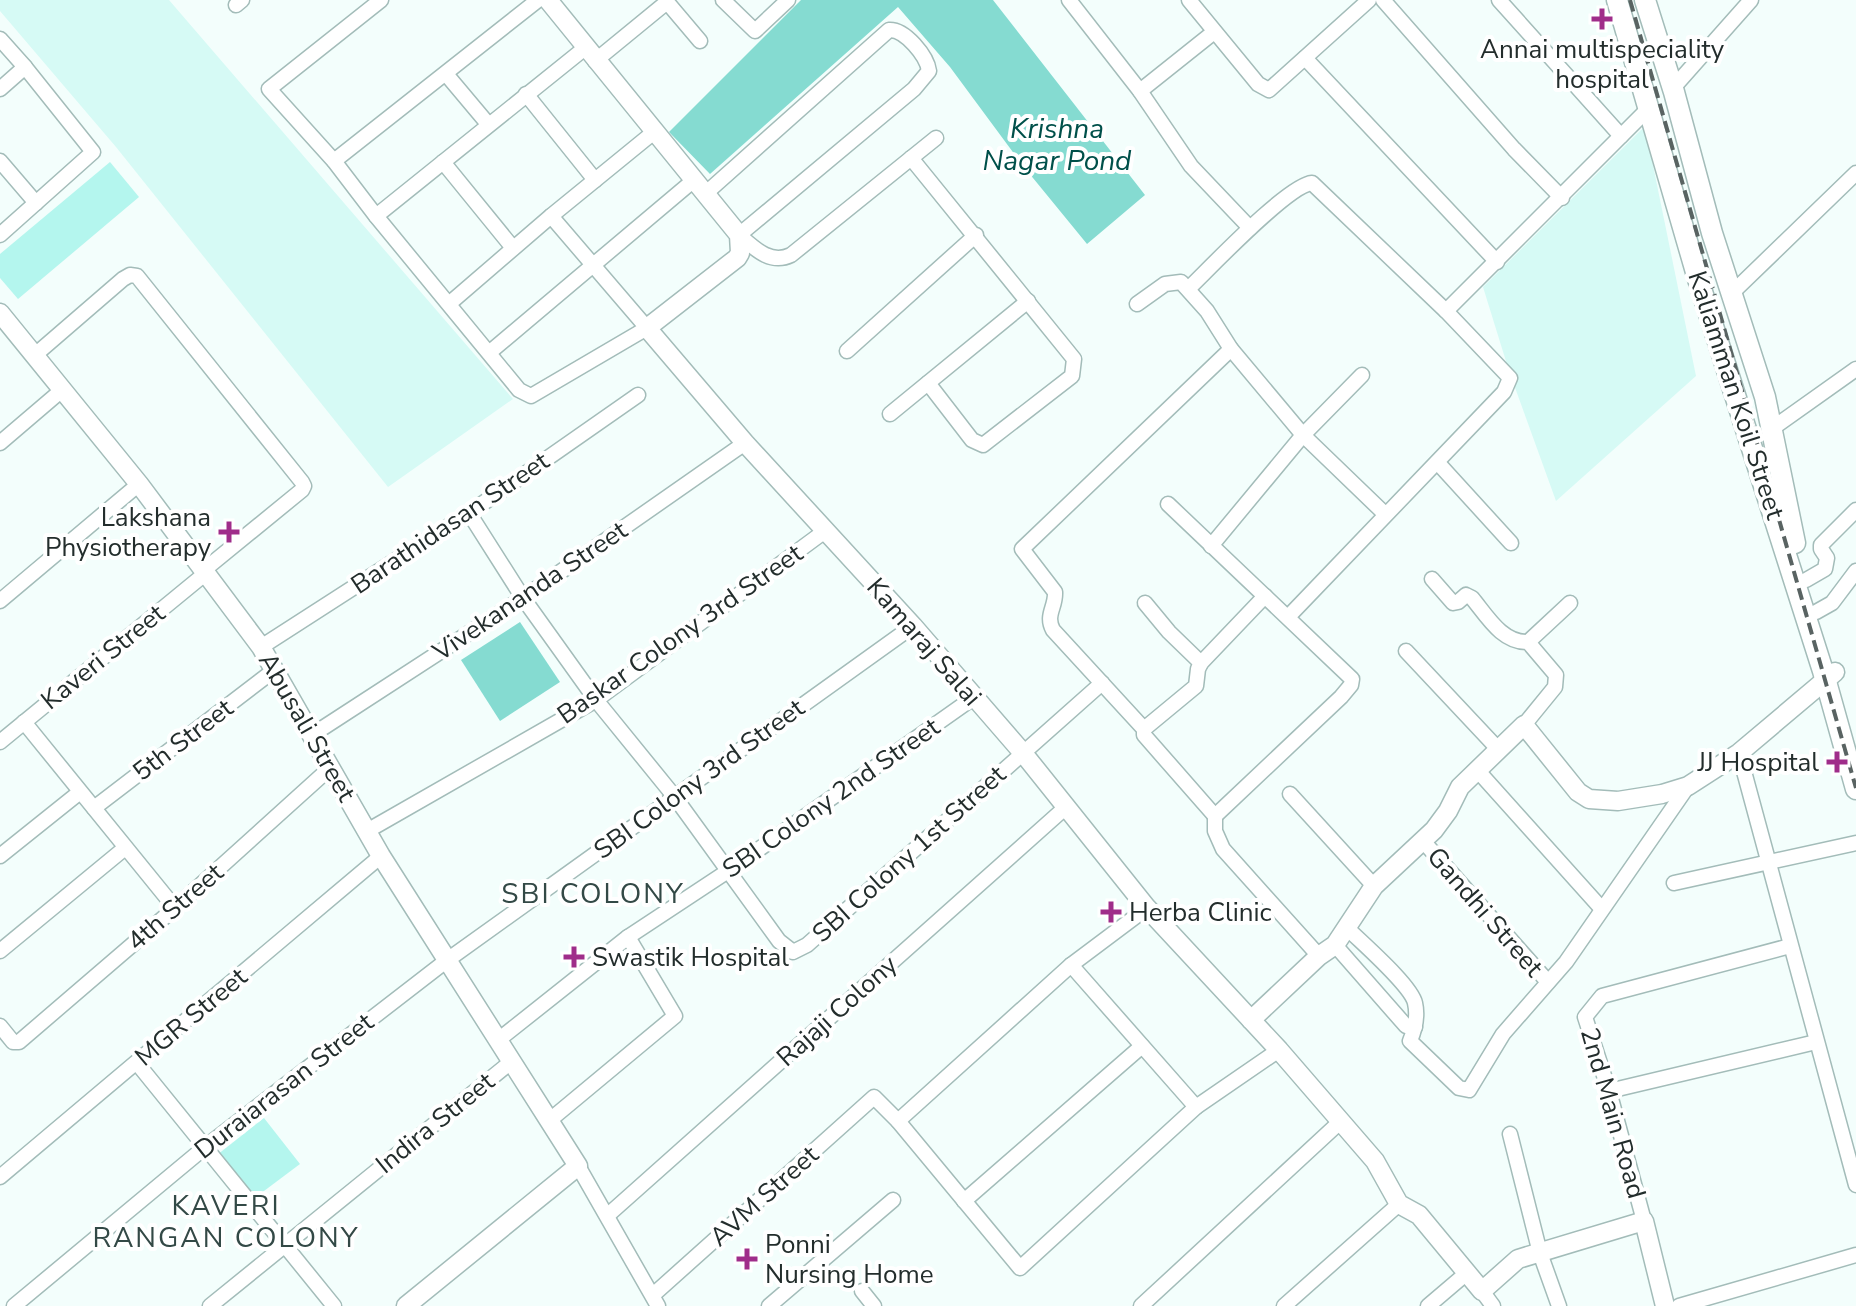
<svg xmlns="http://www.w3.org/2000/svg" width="1856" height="1306" viewBox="0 0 1856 1306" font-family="'Nunito Sans',sans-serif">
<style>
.built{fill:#d6faf5}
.green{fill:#b4f6ee}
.water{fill:#85dbd1}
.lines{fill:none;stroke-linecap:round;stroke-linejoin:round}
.minor-casing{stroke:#a3bcb9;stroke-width:17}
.tertiary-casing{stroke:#a3bcb9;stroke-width:21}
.secondary-casing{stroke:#a3bcb9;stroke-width:23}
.minor{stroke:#fff;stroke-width:14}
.tertiary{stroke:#fff;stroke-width:18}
.secondary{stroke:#fff;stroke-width:20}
.rail{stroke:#596362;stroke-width:4;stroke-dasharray:12 6;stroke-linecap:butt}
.poi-dot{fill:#9f2d8a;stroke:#fff;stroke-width:3}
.labels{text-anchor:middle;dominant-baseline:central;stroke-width:8;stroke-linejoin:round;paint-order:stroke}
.poi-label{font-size:26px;fill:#232d2c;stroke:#fff;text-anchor:start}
.street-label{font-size:26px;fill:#232d2c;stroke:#fff}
.water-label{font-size:28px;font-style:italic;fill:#00504a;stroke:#fff}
.neighbourhood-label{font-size:28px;letter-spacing:2px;fill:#334946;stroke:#fff}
</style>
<rect width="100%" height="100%" fill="#f3fefc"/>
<g class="built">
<path d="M 0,0 L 169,0 L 513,399 L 388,487 L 116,147 L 0,11 Z"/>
<path d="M 1645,126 L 1696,376 L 1556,501 L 1509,371 L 1483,287 Z"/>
</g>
<g class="green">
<path d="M 110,162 L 139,197 L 18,299 L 0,278 L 0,254 Z"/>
<path d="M 264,1118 L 300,1164 L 252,1200 L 217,1155 Z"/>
</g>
<g class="water">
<path d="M 801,0 L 993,0 L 1145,195 L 1087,244 L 1024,167 L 950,67 L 898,7 L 710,174 L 669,132 Z"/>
<path d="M 520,622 L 560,682 L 500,721 L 461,660 Z"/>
</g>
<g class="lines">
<g class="minor-casing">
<g id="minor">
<path d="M 381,0 L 269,89 L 334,161 L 376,216 L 519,390 L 531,396 L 647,328 L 551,216"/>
<path d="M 723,0 L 755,31 L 788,0"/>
<path d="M 1069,0 L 1140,91 L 1191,166 L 1250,228"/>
<path d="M 1189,0 L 1258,84 L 1269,90 L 1369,0"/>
<path d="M 1383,0 L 1514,149 L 1562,198"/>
<path d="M 1499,0 L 1621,136"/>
<path d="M 236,5 L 242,0"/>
<path d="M 0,39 L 25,67 L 0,89"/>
<path d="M 1305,58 L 1497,262"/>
<path d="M 595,61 L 667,2 L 700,41"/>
<path d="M 446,74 L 488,124"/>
<path d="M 1673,88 L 1751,0"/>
<path d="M 1140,91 L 1214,32"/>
<path d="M 526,94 L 595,180"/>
<path d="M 911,158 L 1074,359 L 1072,376 L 983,445 L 972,440 L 928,383"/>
<path d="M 0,161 L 36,203"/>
<path d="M 334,161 L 538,0"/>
<path d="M 443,162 L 513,248"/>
<path d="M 705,194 L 889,30 C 905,29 927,56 929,71 L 914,89 L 739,235 C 754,248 770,265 791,255 L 936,138"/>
<path d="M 376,216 L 585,48"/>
<path d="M 0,235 L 93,152 L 25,67"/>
<path d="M 1188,289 C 1209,269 1288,185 1312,183 L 1446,311 L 1510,378 L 1504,392 L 1288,617"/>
<path d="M 1732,293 L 1856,173"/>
<path d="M 450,303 L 551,216 L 654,132"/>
<path d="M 1137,304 L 1165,284 L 1181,282 L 1207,311 L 1231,349 L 1303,435 L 1385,514"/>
<path d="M 1446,311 L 1648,109"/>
<path d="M 847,351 L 976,235"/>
<path d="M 490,352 L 694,180"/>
<path d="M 35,355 L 123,279 L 130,275 L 137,276 L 302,482 L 304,486 L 302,490 L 204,570"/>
<path d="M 890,414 L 1028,301"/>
<path d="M 1773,428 L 1856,369"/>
<path d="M 0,443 L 62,390"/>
<path d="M 1438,463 L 1511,543"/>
<path d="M 1168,504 L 1352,679 L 1351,685 L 1341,697 L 1215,816"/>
<path d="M 469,513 L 523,598 L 596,700 L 674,796 L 779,941 L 793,952 L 807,945 L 1102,683"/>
<path d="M 1211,546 L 1303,435 L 1362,375"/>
<path d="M 1432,579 L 1453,603 L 1458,602 L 1466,595 L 1472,598 C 1487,616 1502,643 1528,642 L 1556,675 L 1555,687 L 1524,725"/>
<path d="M 1806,580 L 1825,569 L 1827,558 L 1821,549 L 1821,545 L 1856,510"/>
<path d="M 0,601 L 139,484"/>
<path d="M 1145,603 L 1169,632 L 1201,663"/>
<path d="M 1816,612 L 1832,603 L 1856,571"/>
<path d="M 1528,642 L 1570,603"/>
<path d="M 261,647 L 469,513 L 638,395"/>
<path d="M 1406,651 L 1499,750"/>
<path d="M 24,722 L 175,908"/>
<path d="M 1144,729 L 1196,686 L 1198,669 L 1201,663 L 1265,596"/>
<path d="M 312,735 L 523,598 L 745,443"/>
<path d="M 0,742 L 206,573"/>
<path d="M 1739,753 L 1856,1185"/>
<path d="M 1478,771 L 1601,908"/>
<path d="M 1290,794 L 1374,886"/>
<path d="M 94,808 L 273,671"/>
<path d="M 1215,816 L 1144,735 L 1144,729 L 1053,630 C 1045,615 1056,607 1055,592 L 1022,549 L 1231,349"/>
<path d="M 1215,816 L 1215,831 L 1223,849 L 1319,956"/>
<path d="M 367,831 L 596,700 L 825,531"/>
<path d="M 1423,841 L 1548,982"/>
<path d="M 0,856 L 80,792"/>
<path d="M 1674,883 L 1856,843"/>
<path d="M 1347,928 C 1362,943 1411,985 1415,1003 C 1418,1016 1415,1029 1410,1041 L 1459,1088 L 1469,1090 L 1503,1034 L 1566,962 L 1688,786"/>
<path d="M 1335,945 L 1406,1026 L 1415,1027"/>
<path d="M 0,951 L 125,848"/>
<path d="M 1071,965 L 1196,1107"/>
<path d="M 0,1026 L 13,1042 L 19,1042 L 175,908 L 330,768"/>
<path d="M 497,1041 L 628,937 L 728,871 L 973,698"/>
<path d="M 137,1063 L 334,1306"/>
<path d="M 1609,1091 L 1816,1042"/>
<path d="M 550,1120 L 675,1016 L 628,937"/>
<path d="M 898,1121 L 1071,965 L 1147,908"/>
<path d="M 1510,1134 L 1540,1253 L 1559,1306"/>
<path d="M 578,1166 L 658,1306"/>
<path d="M 0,1177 L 381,856"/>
<path d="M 964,1201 L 1142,1046"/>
<path d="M 608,1215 L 1066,807"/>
<path d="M 1644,1221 L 1609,1091 L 1585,1017 L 1602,996 L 1790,946"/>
<path d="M 862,1291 L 874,1306"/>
<path d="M 1482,1291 L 1493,1306"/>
<path d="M 653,1295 L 874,1097 L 898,1121 L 1020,1268 L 1196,1107 L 1279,1050"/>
<path d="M 14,1306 L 204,1148 L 446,961 L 913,626"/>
<path d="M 210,1306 L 511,1062"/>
<path d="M 769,1306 L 893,1200"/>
<path d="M 1141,1306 L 1341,1121"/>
<path d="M 1284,1306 L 1399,1204"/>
<path d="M 1428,1306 L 1468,1272"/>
<path d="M 1679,1306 L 1856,1255"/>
</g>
</g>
<g class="tertiary-casing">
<g id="tertiary">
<path d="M 548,0 L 739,235 L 740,253 L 737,258 L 647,328 L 745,443 L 913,626 L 1023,753 L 1147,908 L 1279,1050 L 1375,1161 L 1399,1204 L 1419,1215 L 1482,1291 L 1518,1259 L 1644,1221 L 1665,1306"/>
<path d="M 0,313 L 139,484 L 261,647 L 381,856 L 578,1166 L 406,1306"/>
<path d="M 1251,1020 L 1319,956 L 1335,945 L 1374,886 L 1434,830 L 1448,811 L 1460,787 L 1524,725 L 1578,792 L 1589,799 L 1618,801 L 1662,794 L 1688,786 L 1739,753 L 1835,672"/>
</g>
</g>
<g class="secondary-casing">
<g id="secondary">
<path d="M 1617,0 L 1698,279 L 1823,671 L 1856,789"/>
<path d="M 1645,0 L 1674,92 L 1712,233 L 1765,397 L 1795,543"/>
</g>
</g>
<use href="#minor" class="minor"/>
<use href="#tertiary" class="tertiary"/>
<use href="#secondary" class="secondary"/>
<path class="rail" d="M 1630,0 L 1856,788"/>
</g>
<g class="poi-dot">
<path d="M1598 7h8v8h8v8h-8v8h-8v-8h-8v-8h8z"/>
<path d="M225 520h8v8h8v8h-8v8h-8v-8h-8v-8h8z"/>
<path d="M1833 750h8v8h8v8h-8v8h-8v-8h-8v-8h8z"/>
<path d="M1107 900h8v8h8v8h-8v8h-8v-8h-8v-8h8z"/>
<path d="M570 945h8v8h8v8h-8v8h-8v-8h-8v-8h8z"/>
<path d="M743 1247h8v8h8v8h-8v8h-8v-8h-8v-8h8z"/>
</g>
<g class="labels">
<g class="poi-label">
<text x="1602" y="49" text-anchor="middle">Annai multispeciality<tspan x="1602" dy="30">hospital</tspan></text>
<text x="211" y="517" text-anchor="end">Lakshana<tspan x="211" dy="30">Physiotherapy</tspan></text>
<text x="1819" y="762" text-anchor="end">JJ Hospital</text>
<text x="1129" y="912">Herba Clinic</text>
<text x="592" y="957">Swastik Hospital</text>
<text x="765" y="1244">Ponni<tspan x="765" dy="30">Nursing Home</tspan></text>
</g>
<g class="street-label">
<text transform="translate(1736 395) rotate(72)">Kaliamman Koil Street</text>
<text transform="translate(450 523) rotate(-34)">Barathidasan Street</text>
<text transform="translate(530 591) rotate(-34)">Vivekananda Street</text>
<text transform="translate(680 634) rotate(-35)">Baskar Colony 3rd Street</text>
<text transform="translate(924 642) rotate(49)">Kamaraj Salai</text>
<text transform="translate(103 657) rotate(-39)">Kaveri Street</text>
<text transform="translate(307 727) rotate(60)">Abusali Street</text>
<text transform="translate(183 740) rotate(-37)">5th Street</text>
<text transform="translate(699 779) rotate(-36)">SBI Colony 3rd Street</text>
<text transform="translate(831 798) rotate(-35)">SBI Colony 2nd Street</text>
<text transform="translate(909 854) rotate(-42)">SBI Colony 1st Street</text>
<text transform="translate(175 907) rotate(-41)">4th Street</text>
<text transform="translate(1485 912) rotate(49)">Gandhi Street</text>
<text transform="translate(837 1011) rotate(-42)">Rajaji Colony</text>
<text transform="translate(191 1017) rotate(-40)">MGR Street</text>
<text transform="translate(284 1086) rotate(-38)">Duraiarasan Street</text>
<text transform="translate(1613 1113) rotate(74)">2nd Main Road</text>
<text transform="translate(435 1123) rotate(-39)">Indira Street</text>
<text transform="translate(764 1196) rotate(-42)">AVM Street</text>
</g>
<g class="water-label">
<text x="1057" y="129">Krishna<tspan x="1057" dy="32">Nagar Pond</tspan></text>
</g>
<g class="neighbourhood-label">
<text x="593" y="894">SBI COLONY</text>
<text x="226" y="1206">KAVERI<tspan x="226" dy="32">RANGAN COLONY</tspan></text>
</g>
</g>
</svg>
